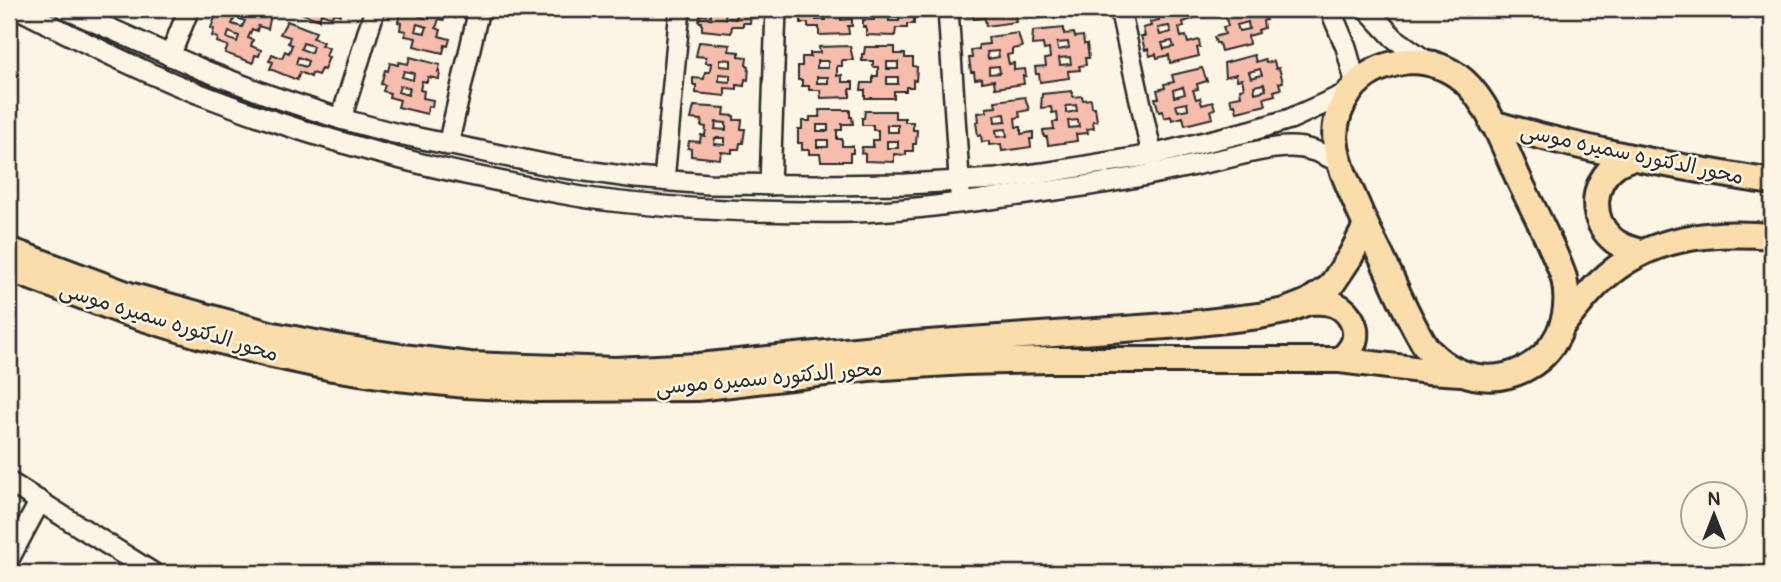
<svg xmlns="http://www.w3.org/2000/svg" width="1781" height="582" viewBox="0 0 1781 582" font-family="Pangolin,'Playpen Sans Arabic',sans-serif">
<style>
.building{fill:#f6bdad;stroke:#2b2b2b;stroke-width:2;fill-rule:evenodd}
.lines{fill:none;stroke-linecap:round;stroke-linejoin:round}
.minor-casing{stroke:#2b2b2b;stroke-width:24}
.major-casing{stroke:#2b2b2b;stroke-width:30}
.minor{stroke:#fcf5e5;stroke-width:19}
.major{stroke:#faddab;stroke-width:24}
.labels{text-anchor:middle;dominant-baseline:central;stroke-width:5;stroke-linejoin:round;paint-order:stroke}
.street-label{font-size:21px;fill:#2b2b2b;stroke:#fcf5e5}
</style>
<rect width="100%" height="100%" fill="#fcf5e5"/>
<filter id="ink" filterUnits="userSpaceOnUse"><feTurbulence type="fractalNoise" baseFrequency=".0143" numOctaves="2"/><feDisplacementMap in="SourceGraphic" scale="14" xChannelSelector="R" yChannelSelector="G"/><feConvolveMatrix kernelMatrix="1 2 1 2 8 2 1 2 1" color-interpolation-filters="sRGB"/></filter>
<g filter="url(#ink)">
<g class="building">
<path d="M 222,9 L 230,11 L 230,9 L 240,11 L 241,9 L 253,9 L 271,15 L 268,29 L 258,26 L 257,31 L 252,29 L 248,38 L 253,40 L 251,46 L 261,50 L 259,56 L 255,55 L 253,63 L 225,53 L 228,46 L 217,42 L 218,38 L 212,36 L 214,29 L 211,28 L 216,15 L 219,16 ZM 235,17 L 245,21 L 242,27 L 232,24 ZM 229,32 L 239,36 L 237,42 L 227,38 Z"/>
<path d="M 291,9 L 346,9 L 346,10 L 342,9 L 340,15 L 334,13 L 332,17 L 321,13 L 319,20 Z"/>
<path d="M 401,9 L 455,9 L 455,10 L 457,11 L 455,18 L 445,15 L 444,20 L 439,19 L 436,28 L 441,30 L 439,36 L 450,39 L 448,46 L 445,45 L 443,53 L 414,46 L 416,38 L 405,36 L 406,31 L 400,30 L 401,23 L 398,22 ZM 420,9 L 431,12 L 429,19 L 419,16 ZM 417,24 L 427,27 L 425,33 L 415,31 Z"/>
<path d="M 711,9 L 716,10 L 755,9 L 754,17 L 751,16 L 750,23 L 743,23 L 743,26 L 732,26 L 731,33 L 702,30 L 702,22 L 699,22 L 700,15 L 711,16 ZM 726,11 L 736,12 L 736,19 L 725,18 Z"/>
<path d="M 797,9 L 836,9 L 836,12 L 841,12 L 841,20 L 852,19 L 852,26 L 848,26 L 849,34 L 819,35 L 819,27 L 808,27 L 808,23 L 801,23 L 801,17 L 797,17 ZM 816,14 L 826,14 L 826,20 L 816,20 Z"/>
<path d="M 879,9 L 918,9 L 918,17 L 914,17 L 914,24 L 907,24 L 907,28 L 896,28 L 895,36 L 866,35 L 866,27 L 863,27 L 863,20 L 874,20 L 874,13 L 879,13 ZM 889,14 L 899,14 L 899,21 L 889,21 Z"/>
<path d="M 962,9 L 981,9 L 981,11 L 992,10 L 991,9 L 1017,9 L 1018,13 L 1015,14 L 1016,22 L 986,26 L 985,18 L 974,19 L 973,15 L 967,16 L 966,10 Z"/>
<path d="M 1028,9 L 1061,9 L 1062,16 L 1033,19 L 1032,11 L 1029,11 Z"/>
<path d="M 1176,9 L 1188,9 L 1189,13 L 1191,12 L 1193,19 L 1183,22 L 1184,27 L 1179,28 L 1181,37 L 1186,36 L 1188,43 L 1199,40 L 1200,47 L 1197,48 L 1199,56 L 1170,63 L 1169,55 L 1157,58 L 1156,54 L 1150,56 L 1148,49 L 1145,50 L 1141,36 L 1145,36 L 1143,28 L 1151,26 L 1150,22 L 1159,20 L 1158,13 ZM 1169,26 L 1171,32 L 1160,35 L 1158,28 ZM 1172,41 L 1174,47 L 1164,49 L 1162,43 Z"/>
<path d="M 1207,9 L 1238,9 L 1233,10 L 1235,16 L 1246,14 L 1244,9 L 1263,9 L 1266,20 L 1263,21 L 1264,28 L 1258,30 L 1259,33 L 1248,36 L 1249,44 L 1221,51 L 1219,43 L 1216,43 L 1214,37 L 1225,34 L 1223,27 L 1228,26 L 1226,17 L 1221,18 L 1219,13 L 1209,15 ZM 1248,22 L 1249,29 L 1239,31 L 1237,25 Z"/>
<path d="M 287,21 L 316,32 L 313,38 L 323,42 L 321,45 L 329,48 L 326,56 L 329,57 L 324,70 L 321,69 L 318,75 L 312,73 L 311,77 L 300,72 L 297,80 L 270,69 L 273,62 L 269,61 L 272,54 L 282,58 L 285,51 L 289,53 L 292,45 L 288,43 L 290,37 L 280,34 ZM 303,43 L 313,46 L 311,53 L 301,49 ZM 298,57 L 308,61 L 306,67 L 296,64 Z"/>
<path d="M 1064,28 L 1064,34 L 1074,33 L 1075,37 L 1083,36 L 1084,44 L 1087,44 L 1089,58 L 1085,58 L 1086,65 L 1079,66 L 1080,70 L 1068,71 L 1069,78 L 1040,82 L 1039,74 L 1036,74 L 1035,67 L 1046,66 L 1045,59 L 1050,58 L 1049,49 L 1044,50 L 1043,44 L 1032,45 L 1033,31 ZM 1068,42 L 1069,48 L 1058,50 L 1057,43 ZM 1070,57 L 1071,64 L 1060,65 L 1059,58 Z"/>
<path d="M 1018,33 L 1022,47 L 1012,49 L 1012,54 L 1007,55 L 1009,64 L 1014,63 L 1014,70 L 1025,69 L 1026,76 L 1023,76 L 1024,84 L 995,88 L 994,80 L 982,82 L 982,78 L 975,79 L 974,72 L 971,72 L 969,58 L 972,58 L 971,50 L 979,49 L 979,45 L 989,44 L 988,37 ZM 998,51 L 999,57 L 988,59 L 987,52 ZM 999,66 L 1000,73 L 989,74 L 989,67 Z"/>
<path d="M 699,42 L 730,45 L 729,51 L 739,52 L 739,56 L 747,57 L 746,65 L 749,66 L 748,80 L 745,79 L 744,86 L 737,85 L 737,89 L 725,88 L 725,96 L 696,93 L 696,85 L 693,85 L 693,78 L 704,79 L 705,72 L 710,72 L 711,63 L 706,63 L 706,57 L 696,56 ZM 720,59 L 731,60 L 731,67 L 720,66 ZM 719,74 L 730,75 L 730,82 L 719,81 Z"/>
<path d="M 850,46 L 853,60 L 842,60 L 842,66 L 837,66 L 837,76 L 842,75 L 842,82 L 853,82 L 853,89 L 850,89 L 850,97 L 821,98 L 820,90 L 809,90 L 809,86 L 802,86 L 802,80 L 798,80 L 798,66 L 802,66 L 802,57 L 810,57 L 810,53 L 820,53 L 819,47 ZM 817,61 L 828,61 L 828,68 L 817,68 ZM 817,77 L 828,77 L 828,83 L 817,83 Z"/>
<path d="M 865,47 L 895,47 L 895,54 L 905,54 L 905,58 L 913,58 L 913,66 L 917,67 L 916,81 L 913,80 L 913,87 L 906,87 L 906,91 L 894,91 L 894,98 L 865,98 L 865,90 L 861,90 L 862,83 L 873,83 L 873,76 L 878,76 L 878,67 L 873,67 L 873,61 L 862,61 L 862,54 L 864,54 ZM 887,62 L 898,62 L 898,69 L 887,69 ZM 887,77 L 898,77 L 898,84 L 887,84 Z"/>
<path d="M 1254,55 L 1256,62 L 1265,59 L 1266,63 L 1274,61 L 1276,69 L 1279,68 L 1283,82 L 1279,83 L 1281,89 L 1274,91 L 1275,95 L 1264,98 L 1266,105 L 1237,112 L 1235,104 L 1232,105 L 1230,98 L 1241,96 L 1240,89 L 1244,88 L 1242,79 L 1237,80 L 1236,74 L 1225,77 L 1224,63 ZM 1260,69 L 1262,75 L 1251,78 L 1249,72 ZM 1264,84 L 1266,90 L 1255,93 L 1254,86 Z"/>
<path d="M 410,57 L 440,65 L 438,72 L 440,72 L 439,79 L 428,77 L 427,82 L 422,81 L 420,90 L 424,91 L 423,98 L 433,100 L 432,107 L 428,106 L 427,114 L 398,107 L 400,100 L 389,97 L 390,93 L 383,91 L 385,85 L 381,84 L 385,70 L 388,71 L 390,63 L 398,65 L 399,62 L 408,64 ZM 404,71 L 414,73 L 413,80 L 402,77 ZM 400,86 L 410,88 L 408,95 L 398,92 Z"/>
<path d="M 1202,68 L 1207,81 L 1197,84 L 1198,89 L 1193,90 L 1196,99 L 1200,98 L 1202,105 L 1213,102 L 1215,109 L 1211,110 L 1213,118 L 1185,125 L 1183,117 L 1172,120 L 1171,116 L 1164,118 L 1163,111 L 1159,112 L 1155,98 L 1159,98 L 1157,90 L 1165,88 L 1164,84 L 1174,82 L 1172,75 ZM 1183,87 L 1185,94 L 1174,97 L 1173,90 ZM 1187,103 L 1188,109 L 1178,111 L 1176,105 Z"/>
<path d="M 1072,91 L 1073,97 L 1082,96 L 1083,100 L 1091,99 L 1092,107 L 1095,107 L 1097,121 L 1093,121 L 1094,128 L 1087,129 L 1088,133 L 1076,134 L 1077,141 L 1048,145 L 1047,137 L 1044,137 L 1043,130 L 1054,129 L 1053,122 L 1058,122 L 1057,112 L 1052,113 L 1051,107 L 1041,108 L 1042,94 ZM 1076,105 L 1077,111 L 1066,113 L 1066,106 ZM 1078,120 L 1079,127 L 1069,128 L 1068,121 Z"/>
<path d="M 1025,97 L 1029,110 L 1019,112 L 1020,117 L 1015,118 L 1016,127 L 1021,127 L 1021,134 L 1033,132 L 1033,139 L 1030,139 L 1031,147 L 1002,151 L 1001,144 L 989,145 L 989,141 L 982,142 L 981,135 L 978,136 L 976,122 L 979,121 L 978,113 L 987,112 L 986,108 L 996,107 L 995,101 ZM 1005,114 L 1006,121 L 995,122 L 994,115 ZM 1006,129 L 1007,136 L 997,137 L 996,130 Z"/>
<path d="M 694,106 L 725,108 L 724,115 L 734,116 L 734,120 L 742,120 L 741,129 L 745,129 L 743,143 L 740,143 L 739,149 L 732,149 L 732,153 L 721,152 L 720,159 L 691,156 L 691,149 L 688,148 L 689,141 L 700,142 L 701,135 L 705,136 L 706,127 L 701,126 L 702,120 L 691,119 ZM 716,122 L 726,123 L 726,130 L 715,129 ZM 715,138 L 725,138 L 725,145 L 714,144 Z"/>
<path d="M 819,110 L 850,110 L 850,117 L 852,117 L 853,124 L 842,124 L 842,130 L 837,130 L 837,139 L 842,139 L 842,146 L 853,146 L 853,153 L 850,153 L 850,161 L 821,161 L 820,154 L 809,154 L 809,150 L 802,150 L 802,143 L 798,143 L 798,129 L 802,129 L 802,121 L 810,121 L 810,117 L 820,117 ZM 817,125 L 828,125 L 828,131 L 817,131 ZM 817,140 L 828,140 L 828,147 L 817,147 Z"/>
<path d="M 865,111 L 895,111 L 895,118 L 905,118 L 905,122 L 913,122 L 913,130 L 917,130 L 916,144 L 913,144 L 913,151 L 906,151 L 906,155 L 894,154 L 894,162 L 865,161 L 865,154 L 861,153 L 862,147 L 873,147 L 873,140 L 878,140 L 878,130 L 873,130 L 873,125 L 862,125 L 862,118 L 864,118 ZM 887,125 L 898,125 L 898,132 L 887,132 ZM 887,141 L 898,141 L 898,148 L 887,148 Z"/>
</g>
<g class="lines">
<g class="minor-casing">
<g id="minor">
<path d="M 19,9 C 84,42 149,76 218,101 C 307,135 400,161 494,180 C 527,187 561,194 595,199 C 681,210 768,213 854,212 C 902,211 950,204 997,198 C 1040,192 1084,187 1126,179 C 1160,173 1193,165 1227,158 C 1247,153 1266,148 1287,147 C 1307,146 1321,153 1339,162"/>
<path d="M 66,9 L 203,70 L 271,96 L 341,119 L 394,133 L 558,167 L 636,178 L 708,184 L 817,185 L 906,184 L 996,179 L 1043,173 L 1152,155 L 1250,131 L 1290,119 L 1350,92"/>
<path d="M 948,9 L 960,193"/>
<path d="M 1120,9 L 1152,155"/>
<path d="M 1330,9 L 1346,47 L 1356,85"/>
<path d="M 1367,9 L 1394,38 L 1429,63"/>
<path d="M 170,56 L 189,9"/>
<path d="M 341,119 L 375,9"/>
<path d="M 448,145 L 479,9"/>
<path d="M 664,180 L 680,9"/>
<path d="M 770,185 L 776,9"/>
<path d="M 9,482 L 153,573"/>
<path d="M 9,559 L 40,501"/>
</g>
</g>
<g class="major-casing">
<g id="major">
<path d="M 1409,61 C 1430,61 1448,67 1464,81 C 1489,103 1507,154 1521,184 C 1536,215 1553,246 1564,278 C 1583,364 1483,413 1426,347 C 1408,319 1395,286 1381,256 C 1371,237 1362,217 1354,198 C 1338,161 1323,130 1350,92 C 1364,72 1386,64 1409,61 Z"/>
<path d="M 1492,123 C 1584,150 1677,167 1772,182"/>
<path d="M 1631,158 C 1626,160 1620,162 1616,165 C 1592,182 1589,218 1611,238 C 1619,246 1630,249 1641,252"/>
<path d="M 9,250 L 129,295 L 273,335 L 337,347 L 402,357 L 470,365 L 615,370 L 699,366 L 914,344 L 1181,325 L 1259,316 L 1285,311 L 1308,302 L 1330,287 L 1350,257 L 1366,226"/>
<path d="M 9,269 L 124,312 L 198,335 L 268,354 L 333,368 L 398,378 L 466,385 L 539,389 L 697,388 L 868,368 L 965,362 L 1049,360 L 1340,360 L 1429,371 L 1461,373"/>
<path d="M 1308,302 C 1315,302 1324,301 1330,303 C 1347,307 1359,325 1354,342 C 1351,350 1346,355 1340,360"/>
<path d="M 1564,323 C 1576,309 1587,294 1600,282 C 1648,236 1709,231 1772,236"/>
</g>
</g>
<use href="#minor" class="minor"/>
<use href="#major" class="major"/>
</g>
</g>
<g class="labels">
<g class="street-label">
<text transform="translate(1632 154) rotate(12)">محور الدكتوره سميره موسى</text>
<text transform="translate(169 322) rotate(17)">محور الدكتوره سميره موسى</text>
<text transform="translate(769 378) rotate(-5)">محور الدكتوره سميره موسى</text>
</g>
</g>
<rect width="1781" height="582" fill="none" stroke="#fcf5e5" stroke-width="35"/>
<rect x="18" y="18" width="1746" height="547" fill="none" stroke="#2b2b2b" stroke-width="2.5" filter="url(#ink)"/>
<g transform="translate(1714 515)"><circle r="33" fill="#fcf5e5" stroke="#a8a49b" stroke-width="2"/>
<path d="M0-5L12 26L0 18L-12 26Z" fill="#2b2b2b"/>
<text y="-10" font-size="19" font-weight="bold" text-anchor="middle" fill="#2b2b2b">N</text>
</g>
</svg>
